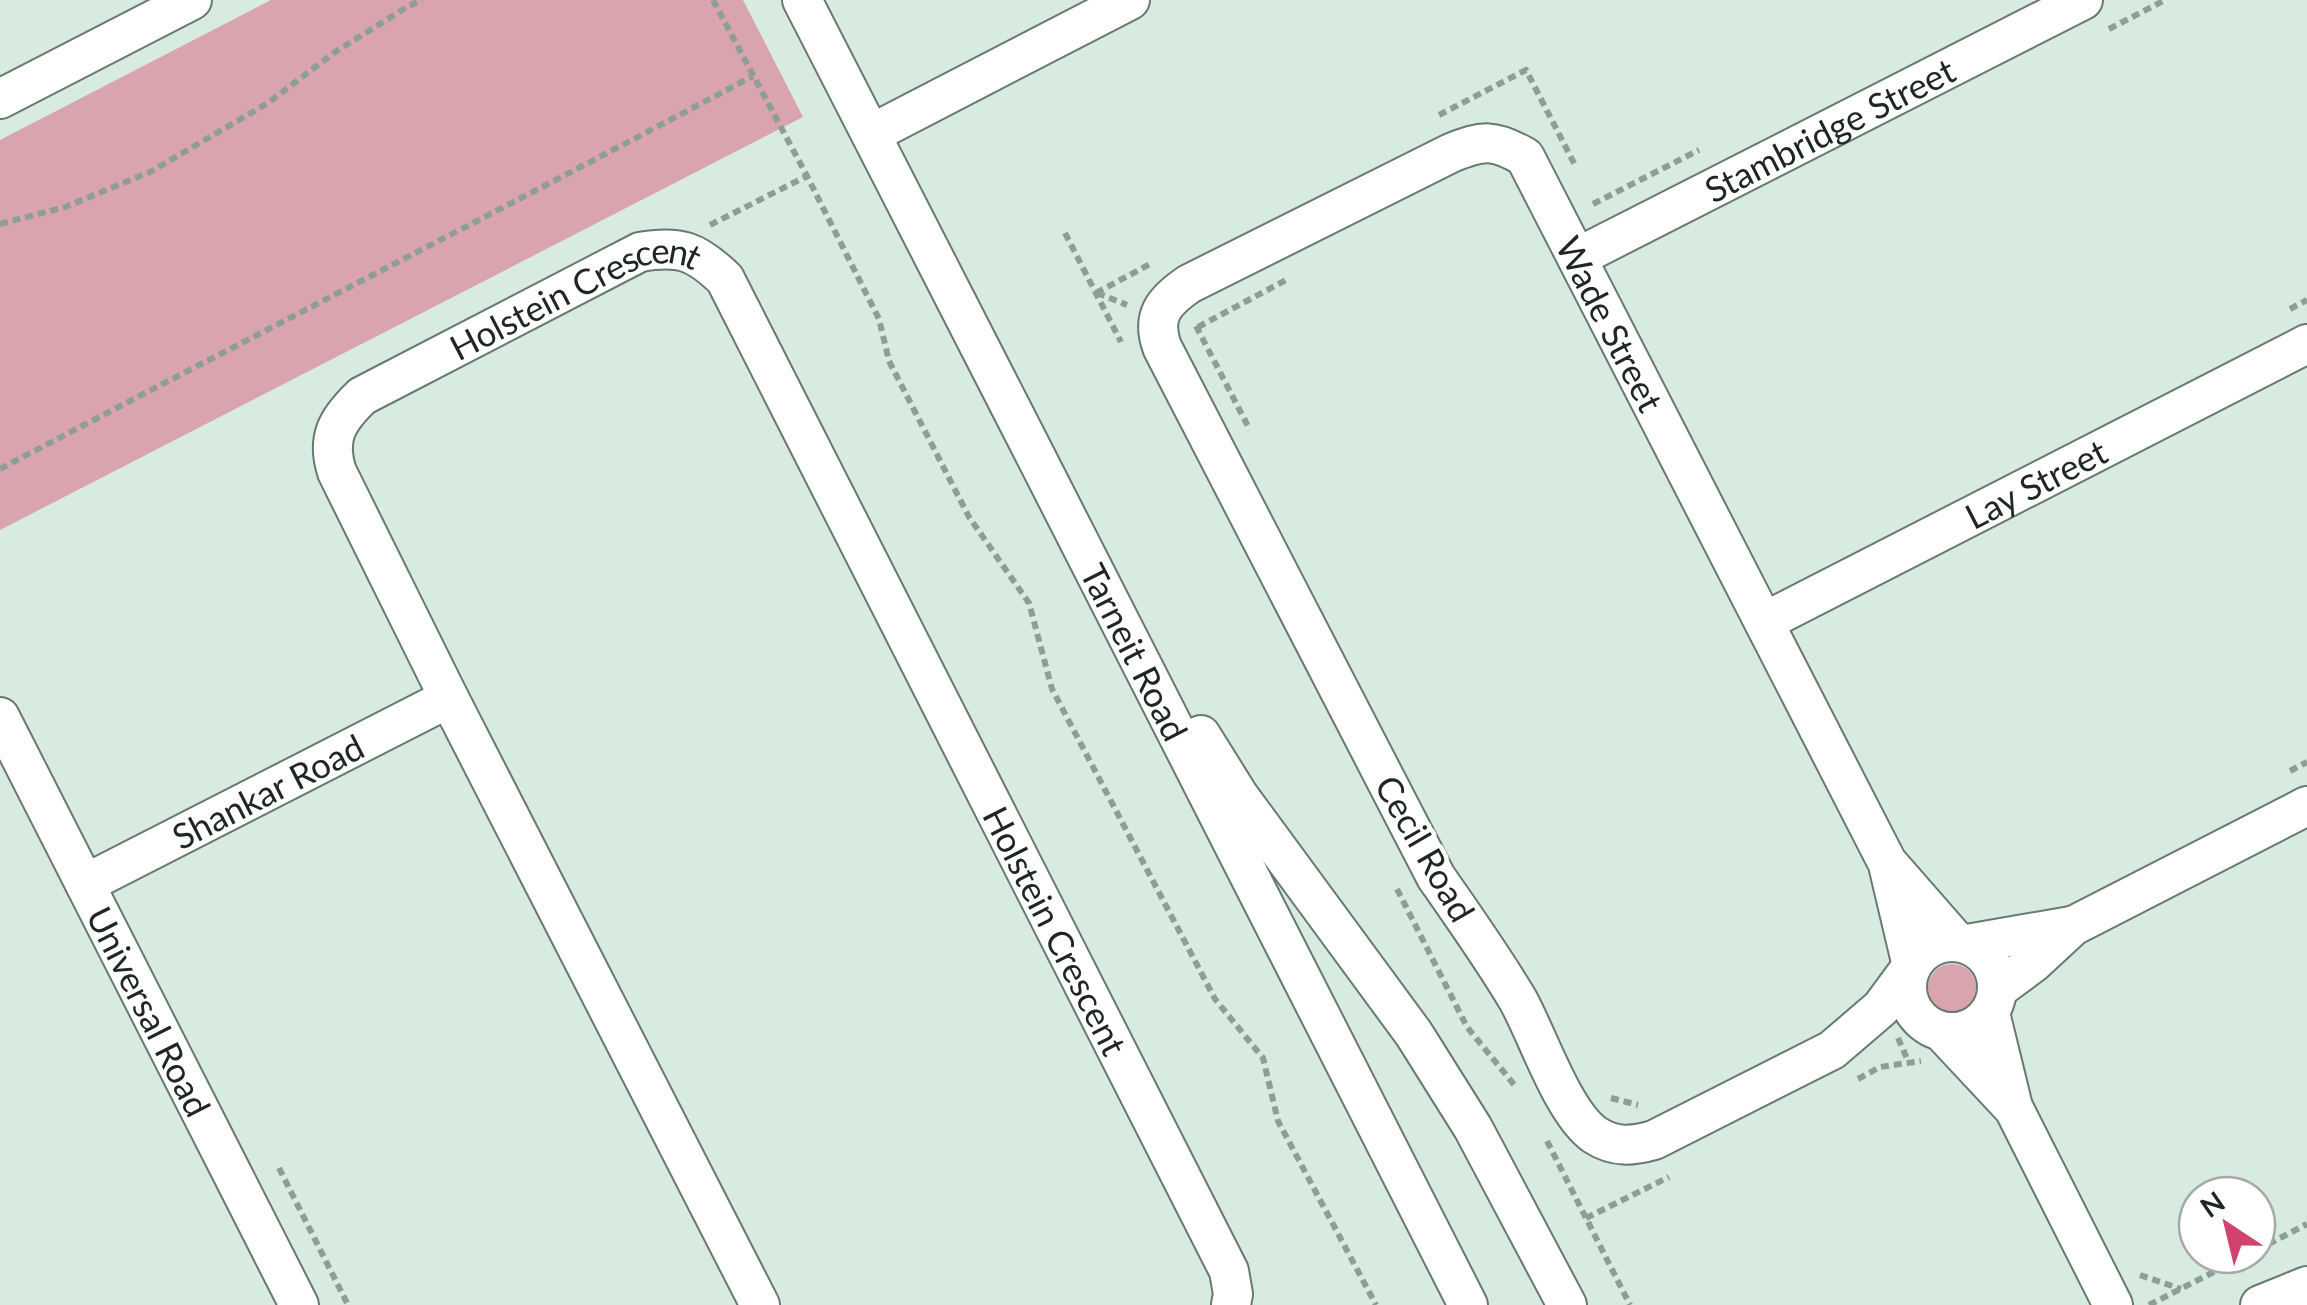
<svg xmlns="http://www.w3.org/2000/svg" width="2307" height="1305" viewBox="0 0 2307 1305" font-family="Lato,sans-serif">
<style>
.green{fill:#daa4af}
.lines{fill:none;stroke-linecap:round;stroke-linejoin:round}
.minor-casing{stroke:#677970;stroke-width:42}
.path{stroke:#8e9d95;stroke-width:6;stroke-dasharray:8 5;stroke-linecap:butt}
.minor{stroke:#fff;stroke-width:38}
.labels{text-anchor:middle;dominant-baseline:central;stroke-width:9;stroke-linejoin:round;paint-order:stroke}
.street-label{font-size:35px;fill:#202723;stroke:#fff}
</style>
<rect width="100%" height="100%" fill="#d7ebe1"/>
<g class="green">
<path d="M 271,0 L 743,0 L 803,117 L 0,530 L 0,140 Z"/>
<circle cx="1952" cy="988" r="24"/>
</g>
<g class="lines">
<g class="minor-casing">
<g id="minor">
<path id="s1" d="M 802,0 C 1026,434 1245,870 1468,1305"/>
<path d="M 0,99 L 192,0"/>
<path d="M 871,134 L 1130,0"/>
<path id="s2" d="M 1578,257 L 2083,0"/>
<path id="s3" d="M 1764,622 L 2307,344"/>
<path id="s4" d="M 0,717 L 299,1305"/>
<path d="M 1201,735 L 1239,796 L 1414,1034 L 1473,1128 L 1567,1305"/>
<path d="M 1889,869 L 1912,966"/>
<path id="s5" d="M 85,884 L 449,698"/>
<circle cx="1952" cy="987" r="45"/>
<path d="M 1967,944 L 2071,926"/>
<path id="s6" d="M 1909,970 L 1881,1008 L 1832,1050 L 1654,1140 C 1633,1146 1615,1148 1595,1135 C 1563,1113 1538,1036 1518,1000 C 1493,958 1464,917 1436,877 L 1162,347 C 1151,316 1164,301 1189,284 L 1451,153 C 1483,140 1494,139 1525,157 L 1887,862 L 1957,942"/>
<path d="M 1998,989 L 2033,963 L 2073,926 L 2307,806"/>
<path d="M 1990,1013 L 2013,1107"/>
<path d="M 1942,1032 L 2014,1109 L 2113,1305"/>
<path id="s7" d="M 760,1305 L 449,698 L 337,472 C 326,438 337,420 362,396 L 640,252 C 680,245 696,251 725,279 L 1229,1271 L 1233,1294 L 1231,1305"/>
<path d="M 2260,1305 L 2307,1286"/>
</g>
</g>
<g class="path">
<path d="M 713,0 L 807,176 L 879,319 L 889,361 L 969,517 L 1029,603 L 1052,689 L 1215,999 L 1263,1058 L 1278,1121 L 1376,1305"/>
<path d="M 2109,29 L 2165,0"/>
<path d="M 1439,115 L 1526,70 L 1576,167"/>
<path d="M 1593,204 L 1699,150"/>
<path d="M 0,224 L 65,207 L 150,172 L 268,103 L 335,52 L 407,7 L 422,0"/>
<path d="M 710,225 L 807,176"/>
<path d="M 1065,233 L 1121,342"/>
<path d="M 1096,293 L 1152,263"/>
<path d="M 1097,293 L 1127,305"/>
<path d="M 2290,309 L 2307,300"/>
<path d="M 1196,326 L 1250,430"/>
<path d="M 1198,327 L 1286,280"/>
<path d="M 0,469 C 251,337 503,209 753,76"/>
<path d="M 2290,771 L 2307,762"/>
<path d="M 1397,889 L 1467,1027 L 1516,1087"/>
<path d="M 1898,1038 L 1908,1061"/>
<path d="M 1858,1079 L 1880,1067 L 1921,1061"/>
<path d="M 1611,1098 L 1638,1105"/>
<path d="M 1547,1141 L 1630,1305"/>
<path d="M 279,1168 L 348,1305"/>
<path d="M 1586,1218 L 1669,1177"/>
<path d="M 2257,1250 L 2307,1224"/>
<path d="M 2140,1275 L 2181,1289"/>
<path d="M 2149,1305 L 2247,1255"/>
</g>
<use href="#minor" class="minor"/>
</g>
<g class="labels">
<g class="street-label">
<text stroke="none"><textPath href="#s2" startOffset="282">Stambridge Street</textPath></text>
<text stroke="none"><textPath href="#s7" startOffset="1258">Holstein Crescent</textPath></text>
<text stroke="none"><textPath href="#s6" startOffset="1908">Wade Street</textPath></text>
<text stroke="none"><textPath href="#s3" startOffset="305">Lay Street</textPath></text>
<text stroke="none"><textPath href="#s1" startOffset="732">Tarneit Road</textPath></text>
<text stroke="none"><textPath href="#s5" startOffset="205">Shankar Road</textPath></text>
<text transform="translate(1426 848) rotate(60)">Cecil Road</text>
<text stroke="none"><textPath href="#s7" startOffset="2158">Holstein Crescent</textPath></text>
<text stroke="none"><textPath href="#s4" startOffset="330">Universal Road</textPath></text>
</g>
</g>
<g transform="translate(2227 1225) rotate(325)"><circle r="48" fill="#ffffff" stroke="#a6a9a7" stroke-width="2.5"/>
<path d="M0-8L18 38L0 25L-18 38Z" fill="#d0436f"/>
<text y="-15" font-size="28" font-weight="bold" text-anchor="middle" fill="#202723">N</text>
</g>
</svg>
